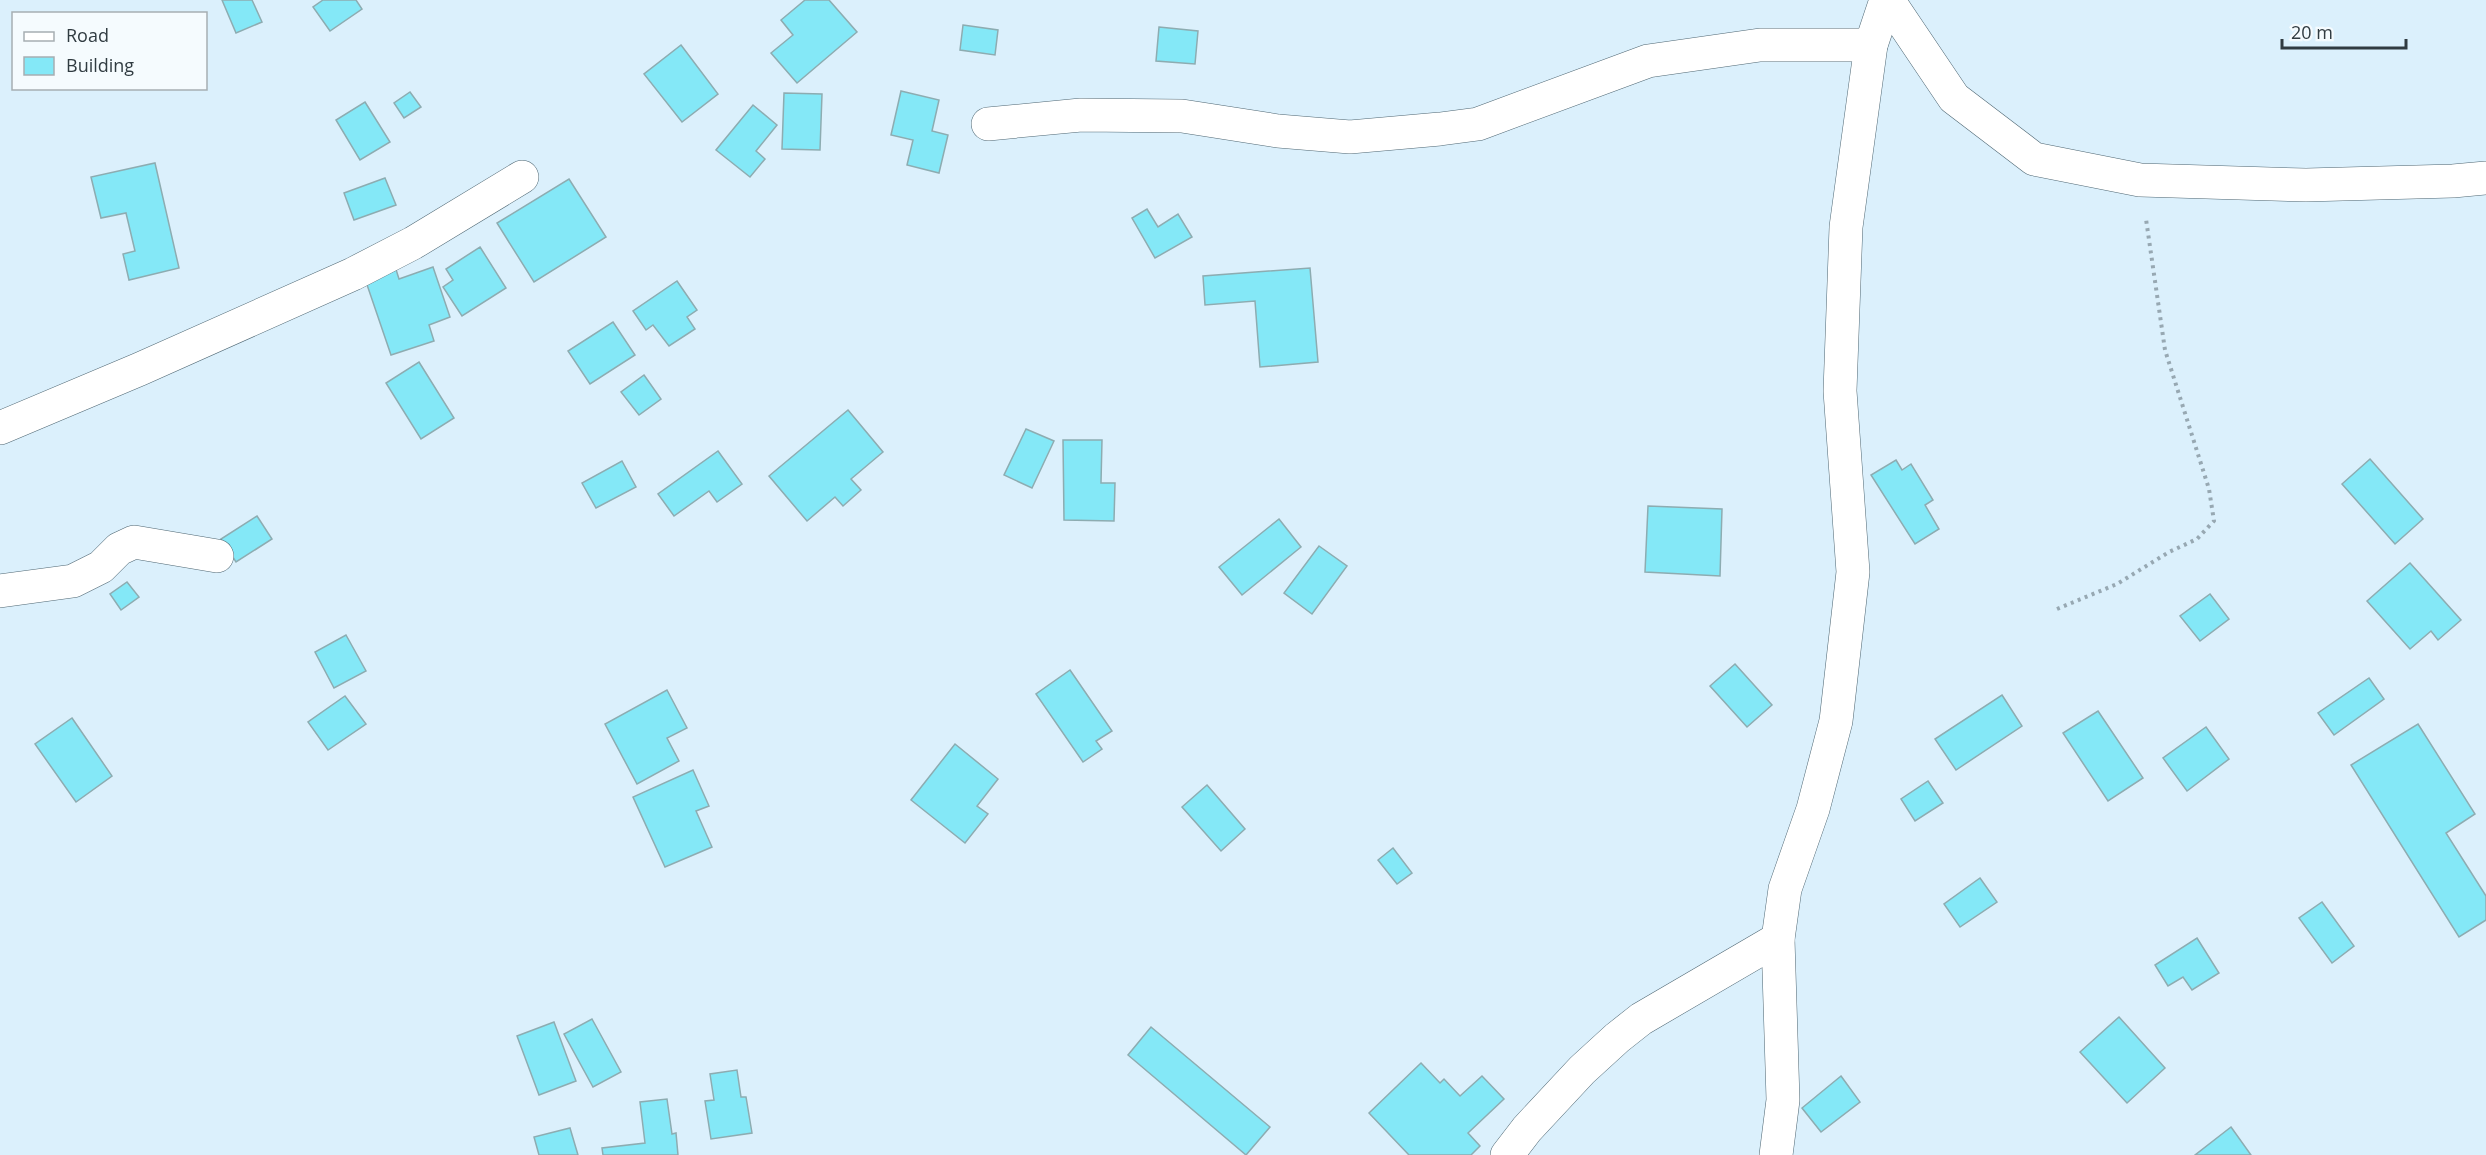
<svg xmlns="http://www.w3.org/2000/svg" width="2486" height="1155" viewBox="0 0 2486 1155" font-family="'Open Sans',sans-serif">
<style>
.building{fill:#84e8f7;stroke:#8dacb1;stroke-width:1.5}
.lines{fill:none;stroke-linecap:round;stroke-linejoin:round}
.street-casing{stroke:#4f6773;stroke-width:34}
.path{stroke:#97a8b2;stroke-width:4;stroke-dasharray:3 4.5;stroke-linecap:butt}
.street{stroke:#fff;stroke-width:33}
</style>
<rect width="100%" height="100%" fill="#dbf0fc"/>
<g class="building">
<path d="M 222,0 L 252,0 L 262,22 L 236,33 Z"/>
<path d="M 323,0 L 356,0 L 362,9 L 330,31 L 313,7 Z"/>
<path d="M 829,0 L 857,32 L 797,83 L 771,53 L 793,35 L 781,20 L 805,0 Z"/>
<path d="M 963,25 L 998,30 L 995,55 L 960,50 Z"/>
<path d="M 1159,27 L 1198,31 L 1195,64 L 1156,61 Z"/>
<path d="M 681,45 L 718,94 L 682,122 L 644,74 Z"/>
<path d="M 901,91 L 939,100 L 932,131 L 948,135 L 939,173 L 907,165 L 913,140 L 891,135 Z"/>
<path d="M 410,92 L 421,107 L 404,118 L 394,103 Z"/>
<path d="M 784,93 L 822,94 L 820,150 L 782,149 Z"/>
<path d="M 365,102 L 390,142 L 360,160 L 336,120 Z"/>
<path d="M 753,105 L 777,125 L 756,151 L 765,159 L 750,177 L 716,150 Z"/>
<path d="M 155,163 L 179,268 L 129,280 L 123,254 L 135,251 L 126,213 L 101,218 L 91,177 Z"/>
<path d="M 385,178 L 396,205 L 354,220 L 344,193 Z"/>
<path d="M 569,179 L 606,237 L 534,282 L 497,223 Z"/>
<path d="M 1147,209 L 1158,227 L 1178,214 L 1192,237 L 1155,258 L 1132,218 Z"/>
<path d="M 480,247 L 506,288 L 462,316 L 443,287 L 453,280 L 446,269 Z"/>
<path d="M 394,263 L 399,279 L 433,267 L 450,317 L 429,325 L 434,341 L 391,355 L 363,273 Z"/>
<path d="M 1310,268 L 1318,362 L 1260,367 L 1255,301 L 1205,305 L 1203,276 Z"/>
<path d="M 677,281 L 697,310 L 687,317 L 695,329 L 669,346 L 653,325 L 646,330 L 633,311 Z"/>
<path d="M 613,322 L 635,355 L 590,384 L 568,351 Z"/>
<path d="M 419,362 L 454,418 L 421,439 L 386,383 Z"/>
<path d="M 644,375 L 661,399 L 639,415 L 621,392 Z"/>
<path d="M 848,410 L 883,452 L 851,479 L 861,490 L 843,506 L 835,497 L 807,521 L 769,476 Z"/>
<path d="M 1026,429 L 1054,441 L 1032,488 L 1004,475 Z"/>
<path d="M 1063,440 L 1102,440 L 1101,483 L 1115,483 L 1114,521 L 1064,520 Z"/>
<path d="M 718,451 L 742,484 L 717,502 L 709,491 L 674,516 L 658,494 Z"/>
<path d="M 2370,459 L 2423,519 L 2395,544 L 2342,484 Z"/>
<path d="M 1896,460 L 1902,470 L 1911,464 L 1933,500 L 1925,505 L 1939,529 L 1915,544 L 1871,475 Z"/>
<path d="M 622,461 L 636,487 L 596,508 L 582,483 Z"/>
<path d="M 1648,506 L 1722,509 L 1720,576 L 1645,572 Z"/>
<path d="M 257,516 L 272,539 L 236,562 L 221,539 Z"/>
<path d="M 1279,519 L 1301,547 L 1242,595 L 1219,567 Z"/>
<path d="M 1319,546 L 1347,566 L 1312,614 L 1284,593 Z"/>
<path d="M 2410,563 L 2461,620 L 2438,640 L 2431,631 L 2410,649 L 2367,601 Z"/>
<path d="M 127,582 L 139,597 L 121,610 L 110,594 Z"/>
<path d="M 2210,594 L 2229,619 L 2200,641 L 2180,616 Z"/>
<path d="M 346,635 L 366,671 L 334,688 L 315,652 Z"/>
<path d="M 1735,664 L 1772,705 L 1747,727 L 1710,686 Z"/>
<path d="M 1070,670 L 1112,731 L 1096,741 L 1102,749 L 1083,762 L 1036,694 Z"/>
<path d="M 2369,678 L 2384,699 L 2334,735 L 2318,713 Z"/>
<path d="M 667,690 L 687,728 L 667,738 L 679,761 L 637,784 L 605,724 Z"/>
<path d="M 2002,695 L 2022,726 L 1956,770 L 1935,739 Z"/>
<path d="M 345,696 L 366,724 L 328,750 L 308,722 Z"/>
<path d="M 2098,711 L 2143,778 L 2108,801 L 2063,733 Z"/>
<path d="M 72,718 L 112,776 L 76,802 L 35,744 Z"/>
<path d="M 2418,724 L 2475,814 L 2446,833 L 2486,896 L 2486,920 L 2459,937 L 2351,765 Z"/>
<path d="M 2206,727 L 2229,759 L 2187,791 L 2163,758 Z"/>
<path d="M 955,744 L 998,779 L 977,806 L 988,814 L 965,843 L 911,800 Z"/>
<path d="M 693,770 L 709,806 L 696,811 L 712,847 L 665,867 L 633,797 Z"/>
<path d="M 1928,781 L 1943,803 L 1915,821 L 1901,799 Z"/>
<path d="M 1207,785 L 1245,829 L 1221,851 L 1182,807 Z"/>
<path d="M 1393,848 L 1412,873 L 1397,884 L 1378,860 Z"/>
<path d="M 1980,878 L 1997,902 L 1960,927 L 1944,904 Z"/>
<path d="M 2322,902 L 2354,946 L 2332,963 L 2299,918 Z"/>
<path d="M 2197,938 L 2219,973 L 2192,990 L 2183,977 L 2168,986 L 2155,965 Z"/>
<path d="M 2119,1017 L 2165,1068 L 2127,1103 L 2080,1052 Z"/>
<path d="M 592,1019 L 621,1072 L 593,1087 L 564,1034 Z"/>
<path d="M 554,1022 L 576,1081 L 539,1095 L 517,1036 Z"/>
<path d="M 1151,1027 L 1270,1127 L 1246,1155 L 1128,1055 Z"/>
<path d="M 1421,1063 L 1440,1083 L 1444,1079 L 1460,1096 L 1482,1076 L 1504,1099 L 1468,1133 L 1480,1146 L 1471,1155 L 1409,1155 L 1369,1113 Z"/>
<path d="M 737,1070 L 741,1097 L 746,1097 L 752,1133 L 711,1139 L 705,1101 L 714,1100 L 710,1074 Z"/>
<path d="M 1841,1076 L 1860,1102 L 1821,1132 L 1802,1108 Z"/>
<path d="M 667,1099 L 672,1134 L 676,1133 L 678,1155 L 603,1155 L 602,1148 L 645,1143 L 640,1102 Z"/>
<path d="M 2231,1127 L 2251,1155 L 2195,1155 Z"/>
<path d="M 570,1128 L 578,1155 L 539,1155 L 534,1137 Z"/>
</g>
<g class="lines">
<g class="street-casing">
<g id="street">
<path d="M 1888,0 L 1954,98 L 2034,159 L 2140,180 L 2306,185 L 2453,181 L 2486,178"/>
<path d="M 988,124 L 1081,115 L 1182,116 L 1278,131 L 1350,137 L 1440,129 L 1478,124 L 1648,61 L 1760,45 L 1871,45"/>
<path d="M 0,428 L 140,369 L 353,274 L 413,243 L 522,177"/>
<path d="M 0,591 L 73,581 L 101,567 L 119,549 L 134,542 L 217,556"/>
<path d="M 1507,1155 L 1527,1129 L 1582,1070 L 1617,1038 L 1641,1019 L 1778,939"/>
<path d="M 1776,1155 L 1783,1100 L 1778,939 L 1785,889 L 1813,809 L 1836,721 L 1853,572 L 1840,391 L 1846,227 L 1871,45 L 1886,0"/>
</g>
</g>
<path class="path" d="M 2057,609 L 2117,584 L 2169,552 L 2197,539 L 2214,521 L 2209,489 L 2165,350 L 2146,219"/>
<use href="#street" class="street"/>
</g>
<rect x="12" y="12" width="195" height="78" fill="#f5fbfe" stroke="#a6aeb2" stroke-width="1.5"/>
<rect x="24" y="32" width="30" height="9" fill="#ffffff" stroke="#a6aeb2" stroke-width="1.5"/>
<text x="66" y="42" font-size="18" fill="#303b41">Road</text>
<rect x="24" y="57" width="30" height="18" fill="#84e8f7" stroke="#a6aeb2" stroke-width="1.5"/>
<text x="66" y="72" font-size="18" fill="#303b41">Building</text>
<path d="M2282 39v9h124v-9" fill="none" stroke="#303b41" stroke-width="3"/>
<text x="2291" y="39" font-size="18" fill="#303b41" stroke="#f5fbfe" stroke-width="4.5" paint-order="stroke">20 m</text>
</svg>
